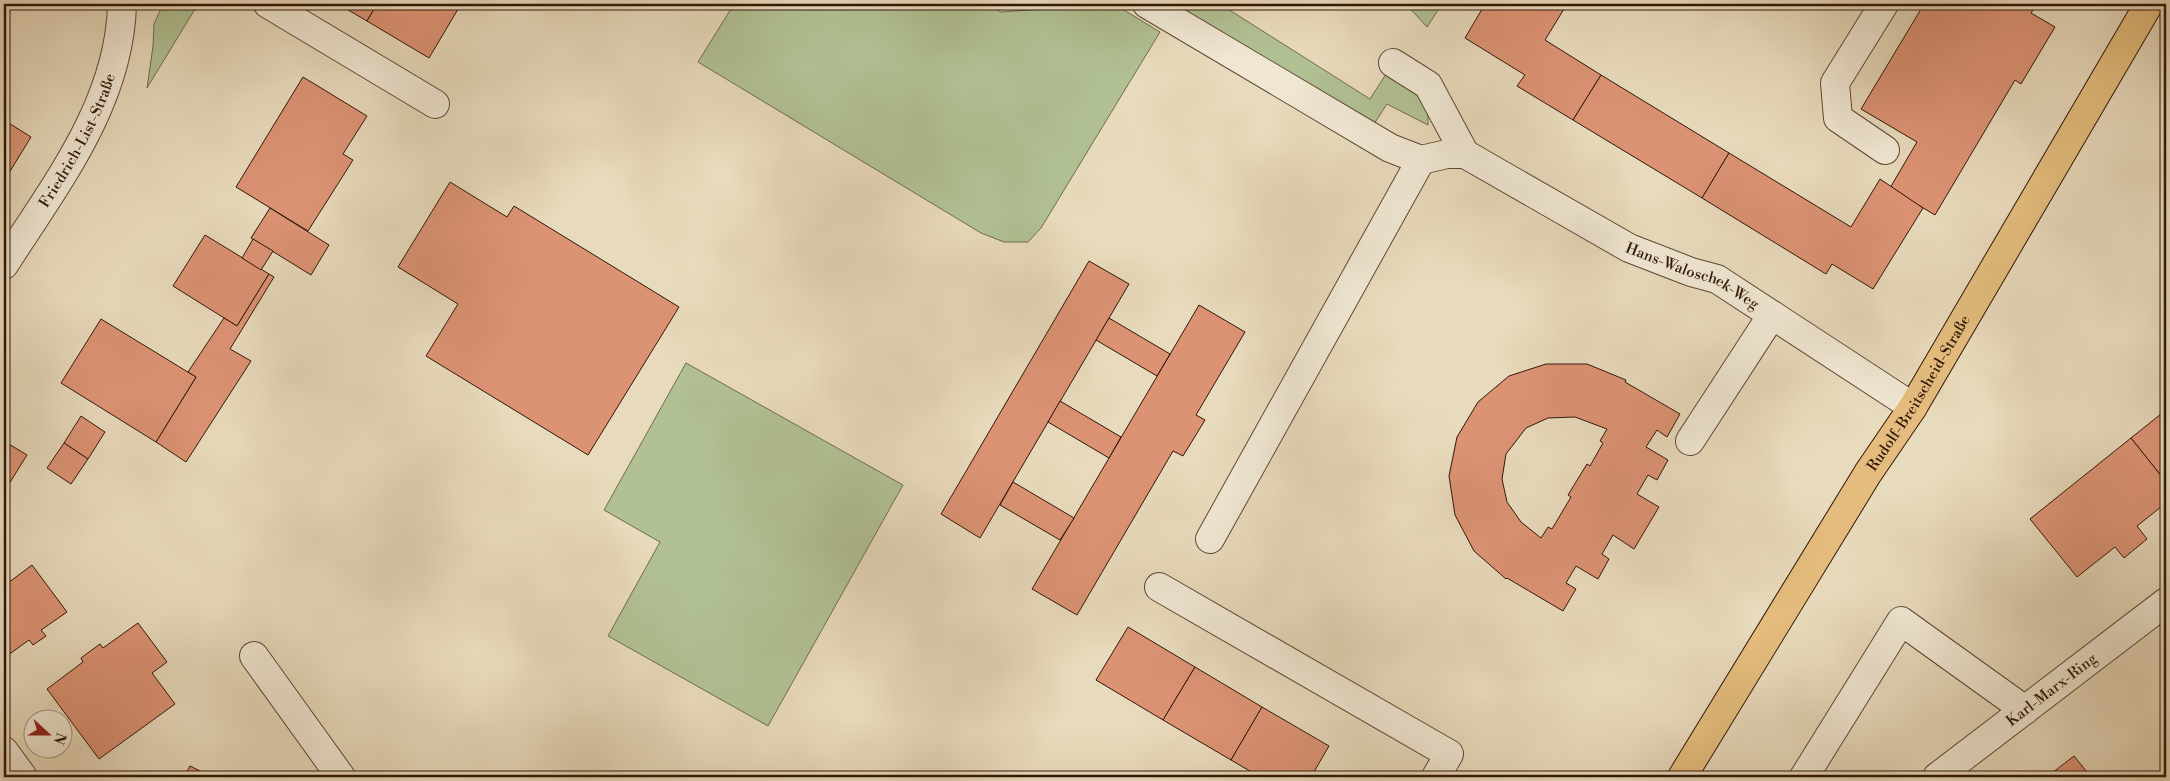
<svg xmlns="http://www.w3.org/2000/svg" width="2170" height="781" viewBox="0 0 2170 781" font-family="'Libre Bodoni',serif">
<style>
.green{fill:#b1c194;stroke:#706c4e}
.building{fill:#dc9374;stroke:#301708;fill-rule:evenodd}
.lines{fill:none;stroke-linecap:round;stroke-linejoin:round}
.minor-casing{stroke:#5e4835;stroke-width:30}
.major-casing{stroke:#301708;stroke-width:30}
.minor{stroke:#f0e7d3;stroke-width:28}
.major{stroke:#e4bd7e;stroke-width:28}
.labels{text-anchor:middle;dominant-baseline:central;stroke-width:4.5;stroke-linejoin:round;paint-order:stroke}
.street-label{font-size:15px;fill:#301708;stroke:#f0e7d3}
</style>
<rect width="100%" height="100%" fill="#e8dabc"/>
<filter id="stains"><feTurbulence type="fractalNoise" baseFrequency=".004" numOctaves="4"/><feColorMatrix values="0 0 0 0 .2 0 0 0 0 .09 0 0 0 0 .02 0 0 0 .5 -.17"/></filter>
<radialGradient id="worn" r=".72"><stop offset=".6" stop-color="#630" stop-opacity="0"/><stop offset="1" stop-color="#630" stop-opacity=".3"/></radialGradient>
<g class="green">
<path d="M 163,4 L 198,4 L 147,88 L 153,46 L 154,24 Z"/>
<path d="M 734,4 L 986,4 L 1001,12 L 1114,4 L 1160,32 L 1041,228 L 1028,242 L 1004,242 L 981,233 L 698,62 Z"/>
<path d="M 1170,4 L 1220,4 L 1370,99 L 1386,74 L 1428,99 L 1428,125 L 1387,104 L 1374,124 Z"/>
<path d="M 1406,4 L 1442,4 L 1427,27 Z"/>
<path d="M 686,363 L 903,485 L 768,726 L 608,636 L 660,542 L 604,510 Z"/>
</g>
<g class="building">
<path d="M 338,4 L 377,4 L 367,21 Z"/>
<path d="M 377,4 L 461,4 L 429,58 L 367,21 Z"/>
<path d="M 1485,4 L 1567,4 L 1545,40 L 1601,75 L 1573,120 L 1517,86 L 1525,75 L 1465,38 Z"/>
<path d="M 1924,4 L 2037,4 L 2031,13 L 2055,27 L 2021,84 L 2015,80 L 1935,215 L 1890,188 L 1917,142 L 1861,109 Z"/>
<path d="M 1601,75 L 1729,153 L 1702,198 L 1573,120 Z"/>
<path d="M 303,77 L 367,116 L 343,154 L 353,160 L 308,231 L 236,187 Z"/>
<path d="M 4,120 L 31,137 L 4,181 Z"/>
<path d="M 1729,153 L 1851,227 L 1880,179 L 1923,208 L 1873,289 L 1832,264 L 1826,274 L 1702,198 Z"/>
<path d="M 450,182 L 507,217 L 514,206 L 679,307 L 588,455 L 426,356 L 458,304 L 398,267 Z"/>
<path d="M 270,208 L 329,245 L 311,275 L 251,238 Z"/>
<path d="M 205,235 L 269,274 L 237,326 L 173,286 Z"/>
<path d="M 253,239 L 273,251 L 261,270 L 242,258 Z"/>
<path d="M 1089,261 L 1129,284 L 980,538 L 941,514 Z"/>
<path d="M 269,274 L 274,277 L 230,349 L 251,361 L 186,462 L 156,442 L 196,377 L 188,372 L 224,318 L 237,326 Z"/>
<path d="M 1199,305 L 1245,332 L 1196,415 L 1205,420 L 1183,456 L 1173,451 L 1077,615 L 1032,589 Z"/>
<path d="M 1109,318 L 1170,354 L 1157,376 L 1096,340 Z"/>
<path d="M 101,319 L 196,377 L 156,442 L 61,383 Z"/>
<path d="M 1546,364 L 1587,364 L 1626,380 L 1625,382 L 1680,414 L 1667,437 L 1657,430 L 1646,447 L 1668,460 L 1657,480 L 1648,475 L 1637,494 L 1659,507 L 1634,549 L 1613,535 L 1602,554 L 1609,559 L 1598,579 L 1576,566 L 1566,583 L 1576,589 L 1563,611 L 1507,578 L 1506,579 L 1474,551 L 1455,515 L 1449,476 L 1457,437 L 1478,402 L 1509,376 ZM 1575,417 L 1607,429 L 1600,441 L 1603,443 L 1590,466 L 1587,464 L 1568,495 L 1571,497 L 1552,529 L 1548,527 L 1541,538 L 1521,522 L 1507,502 L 1502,479 L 1506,454 L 1526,428 L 1548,418 Z"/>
<path d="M 1060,401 L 1121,437 L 1109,458 L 1048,422 Z"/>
<path d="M 2166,410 L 2166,482 L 2131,438 Z"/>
<path d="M 81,416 L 105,432 L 88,459 L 64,443 Z"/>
<path d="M 2131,438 L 2166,482 L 2166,503 L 2137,526 L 2147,539 L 2124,558 L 2115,547 L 2077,577 L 2030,519 Z"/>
<path d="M 4,441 L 27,455 L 4,492 Z"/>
<path d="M 64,443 L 88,459 L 71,484 L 47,468 Z"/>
<path d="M 1013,482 L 1074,518 L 1060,540 L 1000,505 Z"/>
<path d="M 32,565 L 67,612 L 41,630 L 46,636 L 33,645 L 29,640 L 4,658 L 4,586 Z"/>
<path d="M 138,623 L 167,662 L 152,673 L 175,704 L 99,759 L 47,689 L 83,662 L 81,658 L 100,644 L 103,648 Z"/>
<path d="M 1128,627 L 1195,667 L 1163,720 L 1096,680 Z"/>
<path d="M 1195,667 L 1262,707 L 1231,760 L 1163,720 Z"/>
<path d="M 1262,707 L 1329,746 L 1311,777 L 1260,777 L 1231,760 Z"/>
<path d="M 2074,756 L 2091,777 L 2047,777 Z"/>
<path d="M 190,766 L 208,775 L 207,777 L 184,777 Z"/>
</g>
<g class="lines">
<g class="minor-casing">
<g id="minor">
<path d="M 268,4 L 435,104"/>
<path id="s1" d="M 1147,4 L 1390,148 L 1421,160 L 1447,154 L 1465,154 L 1629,248 L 1691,272 L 1717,279 L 1913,407"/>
<path d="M 1884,4 L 1835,83 L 1838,118 L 1885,150"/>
<path d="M 1393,63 L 1428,85 L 1465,154"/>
<path id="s2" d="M 4,265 C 55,185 120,103 122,4"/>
<path d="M 1690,441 L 1772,315"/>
<path d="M 1210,539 L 1421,160"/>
<path d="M 1159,587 L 1449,754 L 1436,777"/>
<path d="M 254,656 L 341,777"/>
<path d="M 4,751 L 23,777"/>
<path d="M 1804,777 L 1901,621 L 2025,710"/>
<path id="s3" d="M 1937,777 L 2166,602"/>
</g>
</g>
<g class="major-casing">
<g id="major">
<path id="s4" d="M 1682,777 L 1868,473 L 1913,407 L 2149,4"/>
</g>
</g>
<use href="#minor" class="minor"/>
<use href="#major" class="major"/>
</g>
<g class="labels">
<g class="street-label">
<text stroke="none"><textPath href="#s2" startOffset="145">Friedrich-List-Straße</textPath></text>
<text stroke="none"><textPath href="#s1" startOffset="619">Hans-Waloschek-Weg</textPath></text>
<text stroke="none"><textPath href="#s4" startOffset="451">Rudolf-Breitscheid-Straße</textPath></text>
<text stroke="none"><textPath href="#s3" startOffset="144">Karl-Marx-Ring</textPath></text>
</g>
</g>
<rect width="2170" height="781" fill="none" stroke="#e8dabc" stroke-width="20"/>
<rect x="5" y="5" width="2160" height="771" fill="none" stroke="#301708" stroke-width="2.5"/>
<rect x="10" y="10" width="2150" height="761" fill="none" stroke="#301708"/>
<g transform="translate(48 734) rotate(111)"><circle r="24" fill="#f0e7d3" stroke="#a39482"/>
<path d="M0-4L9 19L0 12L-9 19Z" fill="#8f2418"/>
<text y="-8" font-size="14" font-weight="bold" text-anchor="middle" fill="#301708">N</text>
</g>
<rect width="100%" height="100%" filter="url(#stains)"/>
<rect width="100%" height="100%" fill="url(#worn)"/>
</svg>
